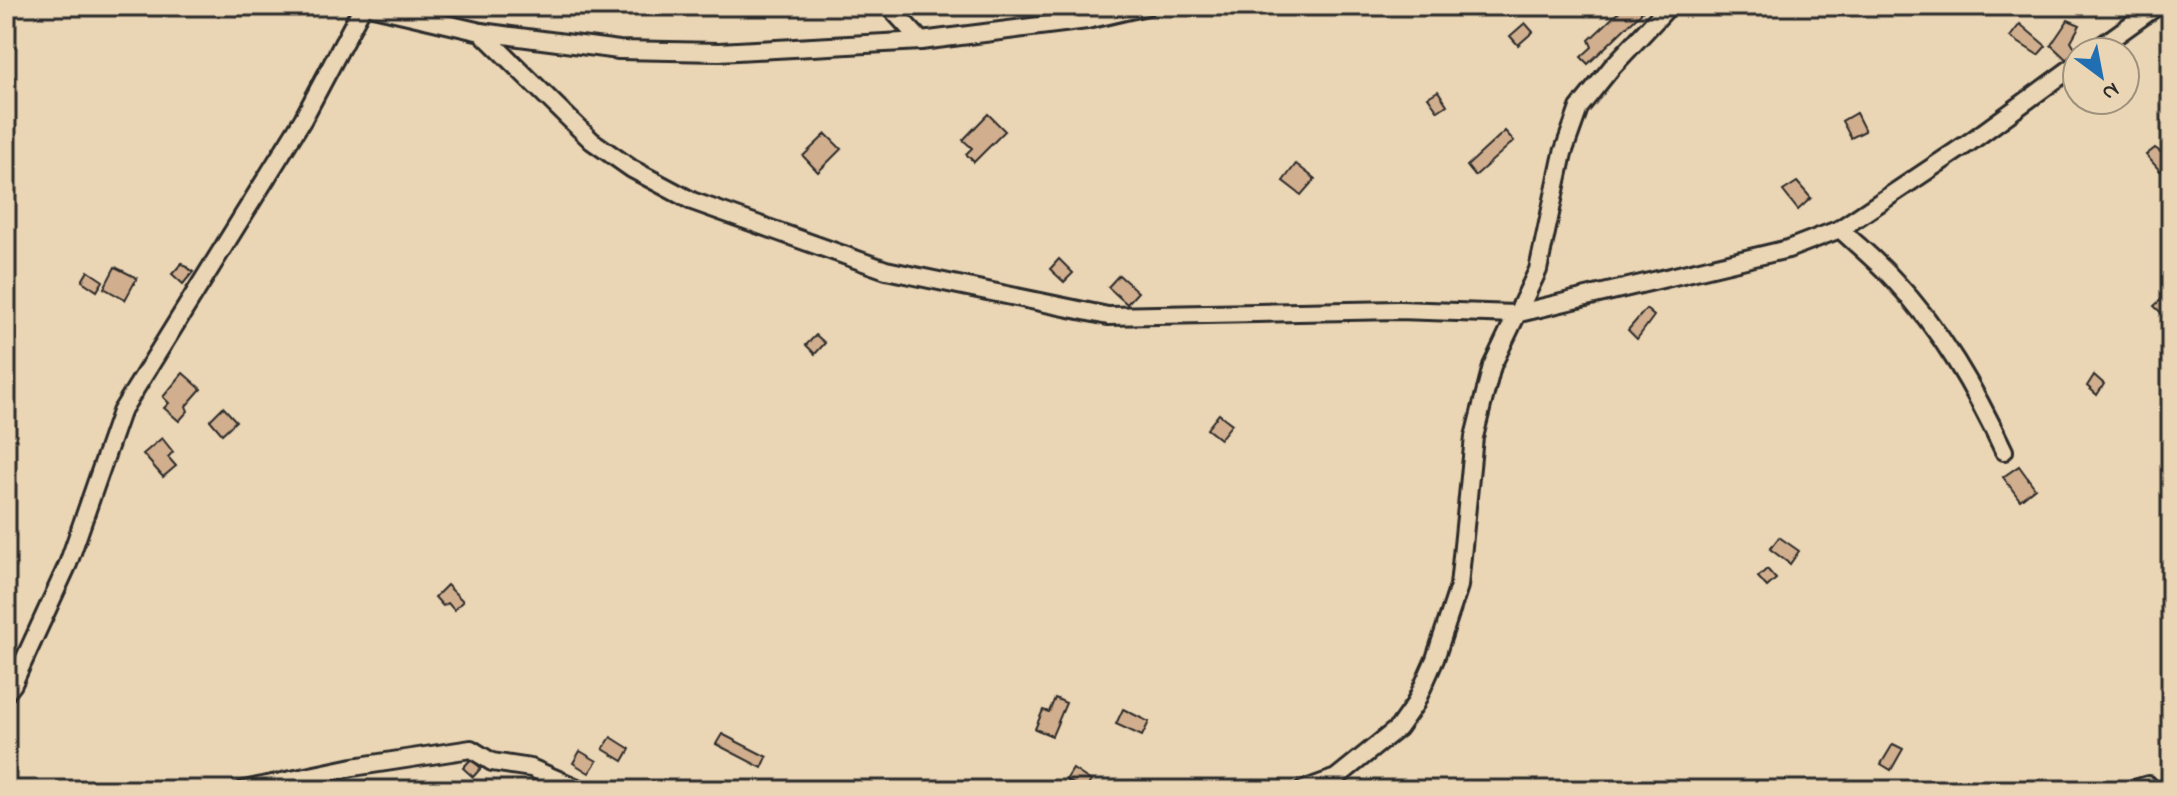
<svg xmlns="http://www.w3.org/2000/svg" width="2177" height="796" viewBox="0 0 2177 796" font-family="'Indie Flower',sans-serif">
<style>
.building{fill:#d1ae8d;stroke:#2b2b2b;stroke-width:2}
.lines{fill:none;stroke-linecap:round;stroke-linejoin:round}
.street-casing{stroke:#2b2b2b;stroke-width:22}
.street{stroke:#ead5b4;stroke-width:16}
</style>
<rect width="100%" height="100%" fill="#ead5b4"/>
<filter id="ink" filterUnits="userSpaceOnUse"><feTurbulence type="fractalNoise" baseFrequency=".0125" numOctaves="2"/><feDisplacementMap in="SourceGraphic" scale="16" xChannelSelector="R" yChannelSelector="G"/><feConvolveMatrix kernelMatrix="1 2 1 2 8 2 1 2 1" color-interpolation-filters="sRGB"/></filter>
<g filter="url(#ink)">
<g class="building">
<path d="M 1625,6 L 1648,6 L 1588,64 L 1581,57 L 1592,47 L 1589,40 Z"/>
<path d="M 2068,20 L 2080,25 L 2071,41 L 2076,49 L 2067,60 L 2051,45 Z"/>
<path d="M 1525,23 L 1533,32 L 1518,45 L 1510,36 Z"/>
<path d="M 2020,24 L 2046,46 L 2038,55 L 2010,37 Z"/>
<path d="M 1438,91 L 1447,105 L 1438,111 L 1428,97 Z"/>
<path d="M 1856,113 L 1865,131 L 1851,138 L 1842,121 Z"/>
<path d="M 988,114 L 1005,131 L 974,162 L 966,154 L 972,148 L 963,140 Z"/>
<path d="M 1505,131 L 1514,141 L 1475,176 L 1467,166 Z"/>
<path d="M 826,134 L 841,149 L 818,172 L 803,156 Z"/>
<path d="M 2171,146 L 2171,164 L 2160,171 L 2146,155 L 2155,148 L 2162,153 Z"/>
<path d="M 1296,164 L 1315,179 L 1301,195 L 1283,181 Z"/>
<path d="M 1797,182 L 1811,198 L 1798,210 L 1783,191 Z"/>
<path d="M 1059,259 L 1073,273 L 1064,282 L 1050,269 Z"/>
<path d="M 182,263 L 193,272 L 183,284 L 172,274 Z"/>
<path d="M 115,267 L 137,278 L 125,300 L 104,288 Z"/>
<path d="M 88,271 L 103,281 L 97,291 L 82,281 Z"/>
<path d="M 1119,275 L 1138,292 L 1127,304 L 1108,287 Z"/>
<path d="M 2171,291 L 2171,322 L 2154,306 Z"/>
<path d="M 1646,309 L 1654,316 L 1637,339 L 1628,330 Z"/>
<path d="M 816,335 L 825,343 L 815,354 L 806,345 Z"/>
<path d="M 183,373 L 201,389 L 186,406 L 188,411 L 179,421 L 164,408 L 169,403 L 163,397 Z"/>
<path d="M 2094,375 L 2104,384 L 2097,395 L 2087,386 Z"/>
<path d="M 223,407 L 236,421 L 222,434 L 210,420 Z"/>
<path d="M 1219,414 L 1232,424 L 1220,439 L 1207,429 Z"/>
<path d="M 162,438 L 173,452 L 168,457 L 176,466 L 163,477 L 143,454 Z"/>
<path d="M 2019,466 L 2035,488 L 2020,500 L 2003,477 Z"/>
<path d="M 1779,537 L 1799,551 L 1790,564 L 1770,549 Z"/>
<path d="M 1767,569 L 1776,579 L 1767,587 L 1758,577 Z"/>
<path d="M 447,585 L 463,601 L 454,610 L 448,603 L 443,606 L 435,597 Z"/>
<path d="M 1055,698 L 1066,703 L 1052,736 L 1035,729 L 1043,710 L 1049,712 Z"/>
<path d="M 1123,709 L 1149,722 L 1142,736 L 1116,724 Z"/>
<path d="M 722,734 L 767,757 L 762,768 L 716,744 Z"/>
<path d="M 611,737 L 630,749 L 623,761 L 603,749 Z"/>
<path d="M 1893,744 L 1903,749 L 1891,770 L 1881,764 Z"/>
<path d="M 580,751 L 597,761 L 589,773 L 573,763 Z"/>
<path d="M 471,759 L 481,768 L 473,777 L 463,768 Z"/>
<path d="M 1073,769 L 1091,781 L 1085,790 L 1066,780 Z"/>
</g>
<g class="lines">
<g class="street-casing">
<g id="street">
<path d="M 369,6 L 481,32 L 619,50 L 719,52 L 921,41 L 1087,20 L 1147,6"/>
<path d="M 889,6 L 921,41"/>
<path d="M 481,32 L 592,141 L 632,169 L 692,201 L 886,270 L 1108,316 L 1399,310 L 1515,314 L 1788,249 L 1840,229 L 1970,142 L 2077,64"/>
<path d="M 2093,52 L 2157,6"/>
<path d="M 1840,229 C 1858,246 1878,262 1894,280 C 1942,331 1975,389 2004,451"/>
<path d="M 6,693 L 13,684 L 68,564 L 121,412 L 303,119 L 363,6"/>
<path d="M 244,790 L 353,767 L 471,749 L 492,762 L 531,768 L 582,790"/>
<path d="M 1303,790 L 1336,778 L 1398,728 L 1415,704 L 1435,659 L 1459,586 L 1474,437 L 1492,366 L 1538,270 L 1563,153 L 1579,108 L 1612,67 L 1669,6"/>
<path d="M 2131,790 L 2148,785 L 2153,790"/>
</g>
</g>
<use href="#street" class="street"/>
</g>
</g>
<rect width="2177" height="796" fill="none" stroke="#ead5b4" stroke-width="32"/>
<rect x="16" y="16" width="2145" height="764" fill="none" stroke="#2b2b2b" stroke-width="3" filter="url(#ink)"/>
<g transform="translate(2101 76) rotate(148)"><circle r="38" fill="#ead5b4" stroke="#9e917d" stroke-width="2"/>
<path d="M0-6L14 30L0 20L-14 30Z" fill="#1f6fb2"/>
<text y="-12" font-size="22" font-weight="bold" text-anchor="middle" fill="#2b2b2b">N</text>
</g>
</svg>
